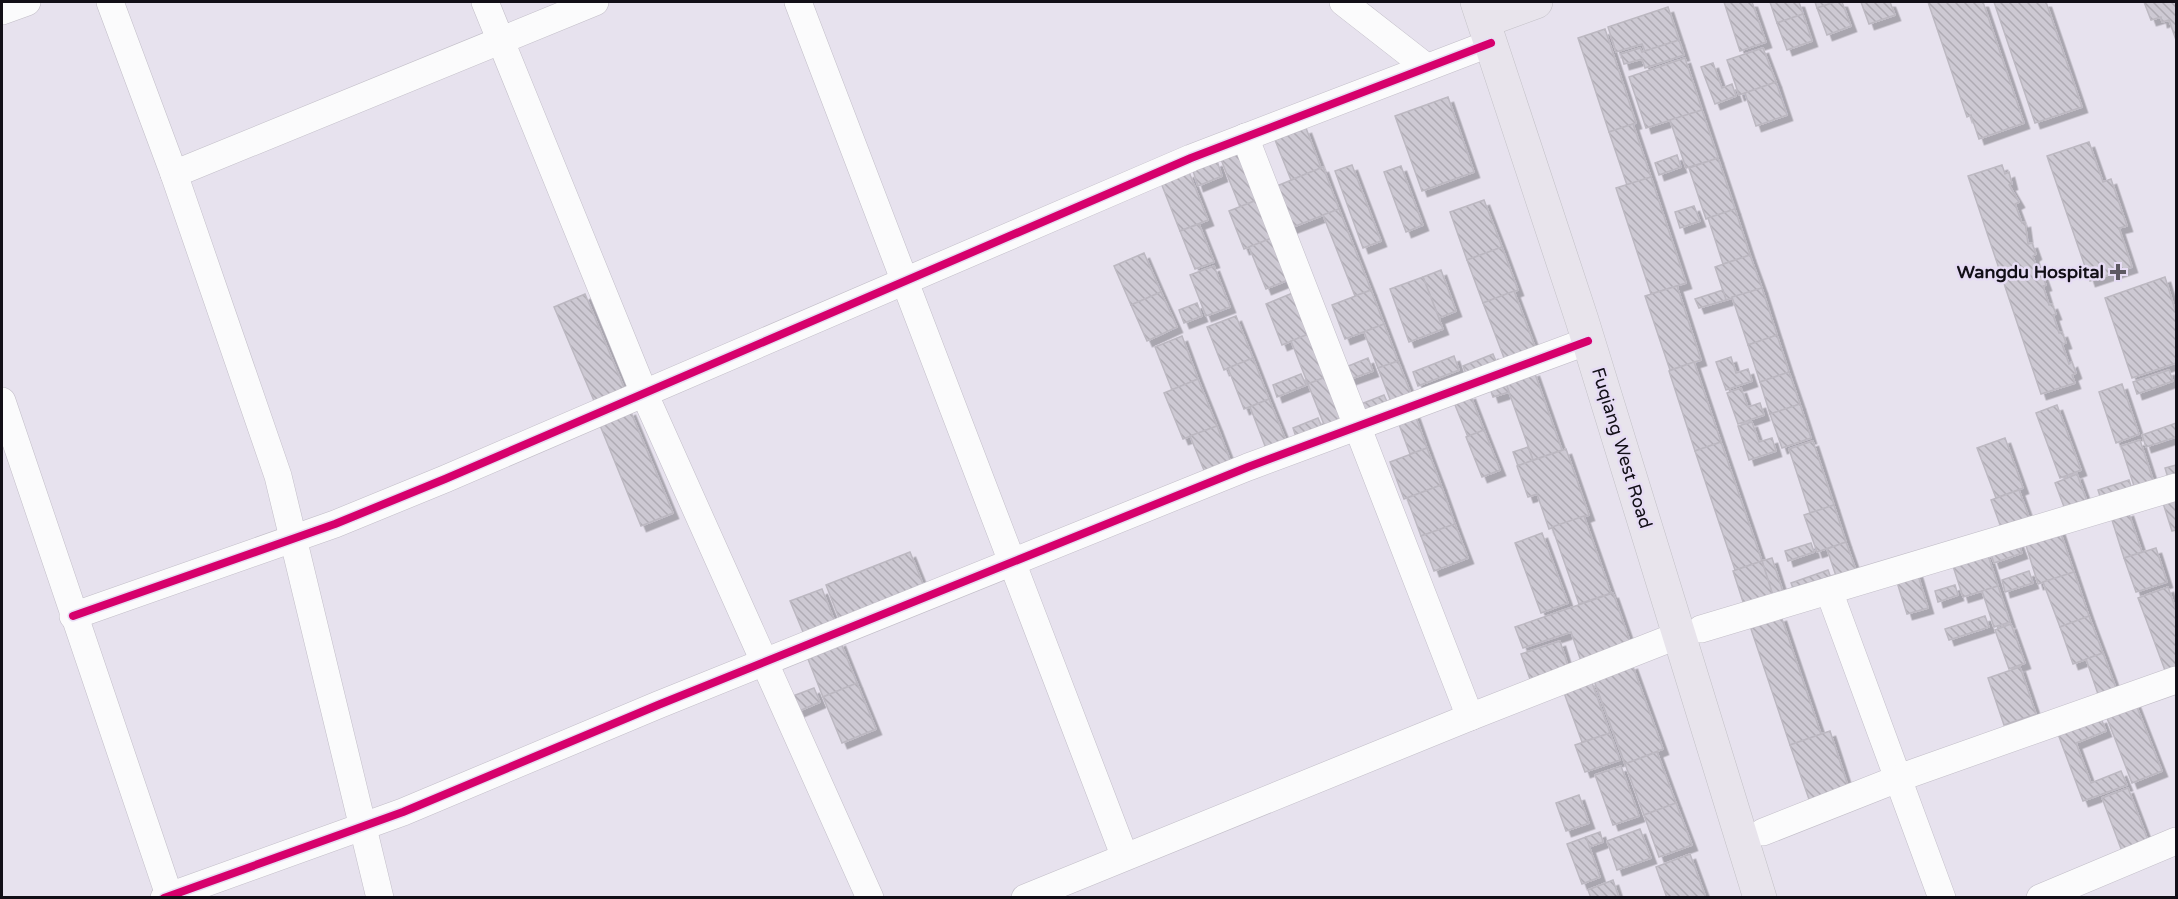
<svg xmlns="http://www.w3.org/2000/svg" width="2178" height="899" viewBox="0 0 2178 899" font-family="'Varela Round',sans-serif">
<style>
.building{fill:url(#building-back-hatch);stroke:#bcb8c1;stroke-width:1.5;filter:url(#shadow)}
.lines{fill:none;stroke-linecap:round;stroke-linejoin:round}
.minor-casing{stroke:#c1bdc7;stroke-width:28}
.major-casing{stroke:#c2c0c6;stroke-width:34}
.minor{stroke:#fbfbfc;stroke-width:27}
.major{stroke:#e8e4ec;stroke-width:33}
.cycleway-casing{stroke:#e6dcf4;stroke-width:11}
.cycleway{stroke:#d6006c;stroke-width:8}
.poi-dot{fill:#5d5962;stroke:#e6dcf4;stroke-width:2}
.labels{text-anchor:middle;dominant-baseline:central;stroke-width:5;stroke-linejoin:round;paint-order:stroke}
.poi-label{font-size:18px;font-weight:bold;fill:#120f17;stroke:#e6dcf4;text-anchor:end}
.street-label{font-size:18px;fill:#120f17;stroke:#e6dcf4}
</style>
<defs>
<pattern id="building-back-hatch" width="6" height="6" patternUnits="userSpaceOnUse" patternTransform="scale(1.5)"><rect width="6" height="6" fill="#cdc9d3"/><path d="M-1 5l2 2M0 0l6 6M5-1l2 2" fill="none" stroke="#afabb4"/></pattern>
<filter id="shadow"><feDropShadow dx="5.5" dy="5.5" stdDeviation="0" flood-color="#0004"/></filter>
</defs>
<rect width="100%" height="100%" fill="#e7e2ee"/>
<g class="building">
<path d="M 1724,2 L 1752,2 L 1766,42 L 1740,51 Z"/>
<path d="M 1770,2 L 1799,2 L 1803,14 L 1777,23 Z"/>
<path d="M 1815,2 L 1835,2 L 1817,8 Z"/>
<path d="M 1835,2 L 1842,2 L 1851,26 L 1827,35 L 1817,8 Z"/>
<path d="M 1861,2 L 1890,2 L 1895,15 L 1869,24 Z"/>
<path d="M 1928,2 L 1983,2 L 2024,123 L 1979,139 L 1971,115 L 1967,117 Z"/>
<path d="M 1994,2 L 2046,2 L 2082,107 L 2035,123 Z"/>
<path d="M 2144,2 L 2176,2 L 2176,40 L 2169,20 L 2162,22 L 2161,17 L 2151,20 Z"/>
<path d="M 1668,7 L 1679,40 L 1645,51 L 1642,44 L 1616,52 L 1608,27 Z"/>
<path d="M 1803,14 L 1812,41 L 1787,50 L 1777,23 Z"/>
<path d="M 1605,29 L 1636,123 L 1609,132 L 1578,38 Z"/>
<path d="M 1679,40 L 1684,55 L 1645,68 L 1642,59 L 1624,64 L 1621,54 L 1640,48 L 1642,52 Z"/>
<path d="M 1763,48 L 1776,82 L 1739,95 L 1727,60 Z"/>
<path d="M 1685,58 L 1702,110 L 1646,128 L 1629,77 Z"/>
<path d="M 1713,63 L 1722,88 L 1732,84 L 1736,96 L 1715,104 L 1701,67 Z"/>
<path d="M 1776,82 L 1787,115 L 1756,126 L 1745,93 Z"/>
<path d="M 1448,97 L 1474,172 L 1422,191 L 1395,116 Z"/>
<path d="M 1702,110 L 1718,158 L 1686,168 L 1670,120 Z"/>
<path d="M 1633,124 L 1651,177 L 1627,185 L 1609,132 Z"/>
<path d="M 1306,128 L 1321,168 L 1291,180 L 1275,140 Z"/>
<path d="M 2089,142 L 2103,182 L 2111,179 L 2127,226 L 2119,228 L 2132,267 L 2090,281 L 2047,156 Z"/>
<path d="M 1237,150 L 1257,200 L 1240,207 L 1220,157 Z"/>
<path d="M 1677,155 L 1681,167 L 1659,175 L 1655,163 Z"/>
<path d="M 1718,158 L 1735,209 L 1706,219 L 1689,168 Z"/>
<path d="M 1217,161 L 1222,176 L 1198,186 L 1193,171 Z"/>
<path d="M 1352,165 L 1381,241 L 1363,248 L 1335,171 Z"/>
<path d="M 2002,165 L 2005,174 L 2009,172 L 2012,184 L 2009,185 L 2019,202 L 2015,204 L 2022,223 L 2025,222 L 2028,244 L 2032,243 L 2036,254 L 2033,256 L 2039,275 L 2042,274 L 2046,285 L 2043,286 L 2049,305 L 2052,304 L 2056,314 L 2053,315 L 2059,333 L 2062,332 L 2066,343 L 2062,344 L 2069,364 L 2072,362 L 2076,373 L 2072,375 L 2075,383 L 2041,394 L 1968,176 Z"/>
<path d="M 1401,166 L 1423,225 L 1406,232 L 1384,172 Z"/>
<path d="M 1323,167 L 1339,209 L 1288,229 L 1272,188 Z"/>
<path d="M 1189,172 L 1208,220 L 1180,231 L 1161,183 Z"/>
<path d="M 1651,177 L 1686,283 L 1651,294 L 1616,188 Z"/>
<path d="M 1257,200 L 1272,238 L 1244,249 L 1229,211 Z"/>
<path d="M 1484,200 L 1502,247 L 1467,260 L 1450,212 Z"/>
<path d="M 1694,206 L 1700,221 L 1680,228 L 1675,212 Z"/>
<path d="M 1339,209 L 1371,290 L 1355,296 L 1323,215 Z"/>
<path d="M 1735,209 L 1750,255 L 1723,264 L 1708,218 Z"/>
<path d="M 1199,224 L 1214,262 L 1195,269 L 1180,231 Z"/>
<path d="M 1272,238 L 1288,280 L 1266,289 L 1249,247 Z"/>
<path d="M 1502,247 L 1518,290 L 1483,303 L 1467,260 Z"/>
<path d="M 1144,253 L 1161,292 L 1131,305 L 1114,266 Z"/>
<path d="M 1750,255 L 1762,288 L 1726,300 L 1715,267 Z"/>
<path d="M 1214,266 L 1230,307 L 1206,316 L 1190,275 Z"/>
<path d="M 1441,270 L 1456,311 L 1439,318 L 1423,277 Z"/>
<path d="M 1423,277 L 1443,329 L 1409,342 L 1390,289 Z"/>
<path d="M 2165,277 L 2176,313 L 2176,363 L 2132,378 L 2105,298 Z"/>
<path d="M 1677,286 L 1701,360 L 1670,370 L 1645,296 Z"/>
<path d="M 1762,288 L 1777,335 L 1748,345 L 1732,297 Z"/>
<path d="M 1371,290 L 1384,324 L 1345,339 L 1332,305 Z"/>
<path d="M 1723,290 L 1726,300 L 1699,308 L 1695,299 Z"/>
<path d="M 1514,291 L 1537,352 L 1506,363 L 1483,303 Z"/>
<path d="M 1161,292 L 1177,327 L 1147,341 L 1131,305 Z"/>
<path d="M 1295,292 L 1311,333 L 1282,345 L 1266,304 Z"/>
<path d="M 585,294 L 625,390 L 595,403 L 554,307 Z"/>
<path d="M 1197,303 L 1202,316 L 1184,323 L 1179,310 Z"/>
<path d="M 1236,316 L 1253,358 L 1224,370 L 1207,327 Z"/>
<path d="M 1384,324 L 1398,361 L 1378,368 L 1364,332 Z"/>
<path d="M 1311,333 L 1328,376 L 1308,384 L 1291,341 Z"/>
<path d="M 1777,335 L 1789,372 L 1760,382 L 1748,345 Z"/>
<path d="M 1182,336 L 1198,379 L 1172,390 L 1155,347 Z"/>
<path d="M 1493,354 L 1499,368 L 1468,379 L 1463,366 Z"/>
<path d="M 1454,356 L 1459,370 L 1418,386 L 1413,372 Z"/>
<path d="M 1731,357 L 1736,373 L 1748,369 L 1752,381 L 1726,390 L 1716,362 Z"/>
<path d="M 1253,358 L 1269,399 L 1244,409 L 1228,368 Z"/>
<path d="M 1368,358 L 1373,371 L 1345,381 L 1341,369 Z"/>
<path d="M 1398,361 L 1413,399 L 1393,407 L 1378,368 Z"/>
<path d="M 1694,362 L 1721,442 L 1695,451 L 1669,371 Z"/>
<path d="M 2169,370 L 2173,381 L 2137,394 L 2133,382 Z"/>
<path d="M 1534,371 L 1562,450 L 1533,460 L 1505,381 Z"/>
<path d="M 1789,372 L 1800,404 L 1770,414 L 1760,382 Z"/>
<path d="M 1301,374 L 1306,385 L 1277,397 L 1273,385 Z"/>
<path d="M 1328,376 L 1345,419 L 1325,427 L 1308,384 Z"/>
<path d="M 1198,379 L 1217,426 L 1183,439 L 1164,393 Z"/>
<path d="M 1505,381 L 1509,392 L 1493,397 L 1489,386 Z"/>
<path d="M 2122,384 L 2139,434 L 2116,443 L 2099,392 Z"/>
<path d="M 1741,388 L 1748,407 L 1760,403 L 1764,415 L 1738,424 L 1727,393 Z"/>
<path d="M 1470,394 L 1484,430 L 1468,437 L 1453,400 Z"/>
<path d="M 1384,395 L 1389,406 L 1361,417 L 1356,406 Z"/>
<path d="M 1269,399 L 1287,443 L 1267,451 L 1250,407 Z"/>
<path d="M 1800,404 L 1811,438 L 1782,448 L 1770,414 Z"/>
<path d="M 2057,405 L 2081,470 L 2060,478 L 2036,413 Z"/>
<path d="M 630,410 L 673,513 L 641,526 L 599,423 Z"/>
<path d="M 1414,412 L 1427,448 L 1410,454 L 1397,419 Z"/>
<path d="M 1318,418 L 1322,427 L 1296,437 L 1293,428 Z"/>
<path d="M 1752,422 L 1759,442 L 1772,438 L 1776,451 L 1749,460 L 1738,426 Z"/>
<path d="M 2176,423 L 2176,437 L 2146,447 L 2142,435 Z"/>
<path d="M 1217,426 L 1232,465 L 1206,475 L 1190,436 Z"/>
<path d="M 1484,430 L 1500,470 L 1482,477 L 1466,437 Z"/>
<path d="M 2005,438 L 2023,488 L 1996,498 L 1977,448 Z"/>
<path d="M 2140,440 L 2155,486 L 2136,492 L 2121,446 Z"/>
<path d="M 1813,441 L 1834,505 L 1810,513 L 1789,449 Z"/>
<path d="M 1721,442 L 1762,561 L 1735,570 L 1695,451 Z"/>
<path d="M 1528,447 L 1533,460 L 1518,466 L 1513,452 Z"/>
<path d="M 1427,448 L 1441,485 L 1404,499 L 1390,462 Z"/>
<path d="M 1566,449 L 1589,515 L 1549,529 L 1537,494 L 1528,497 L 1517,466 Z"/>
<path d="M 2176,465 L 2176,479 L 2169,481 L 2165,468 Z"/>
<path d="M 2077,474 L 2088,504 L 2066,512 L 2055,483 Z"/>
<path d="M 2129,480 L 2133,492 L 2102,502 L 2098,490 Z"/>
<path d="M 1441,485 L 1455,524 L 1421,536 L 1407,498 Z"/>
<path d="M 2019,490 L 2030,520 L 2002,530 L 1991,500 Z"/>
<path d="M 2176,495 L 2176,530 L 2172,531 L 2162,500 Z"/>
<path d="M 1834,505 L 1846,542 L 1817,552 L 1804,515 Z"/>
<path d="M 2128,511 L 2142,552 L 2124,558 L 2111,517 Z"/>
<path d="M 1584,516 L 1611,593 L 1579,604 L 1552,527 Z"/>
<path d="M 1455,524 L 1468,558 L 1434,571 L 1421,536 Z"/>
<path d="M 2059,528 L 2074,572 L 2038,584 L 2024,539 Z"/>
<path d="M 1542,533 L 1568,603 L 1541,613 L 1515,543 Z"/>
<path d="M 1846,542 L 1858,576 L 1838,582 L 1827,549 Z"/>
<path d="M 2018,542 L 2022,553 L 1994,563 L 1990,551 Z"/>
<path d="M 1811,543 L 1814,552 L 1788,561 L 1785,551 Z"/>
<path d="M 2156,548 L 2167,582 L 2136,592 L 2124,558 Z"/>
<path d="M 910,552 L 925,589 L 841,623 L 826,585 Z"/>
<path d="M 1987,552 L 1998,586 L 1963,597 L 1952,563 Z"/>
<path d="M 1772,558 L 1785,598 L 1775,602 L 1762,561 Z"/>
<path d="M 1762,561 L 1775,602 L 1746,611 L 1733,571 Z"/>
<path d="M 1828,570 L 1833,583 L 1796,596 L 1791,583 Z"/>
<path d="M 2029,571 L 2033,583 L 2005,592 L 2002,580 Z"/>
<path d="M 1917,572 L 1928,608 L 1907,614 L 1896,579 Z"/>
<path d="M 2074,572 L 2089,616 L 2060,627 L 2043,582 Z"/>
<path d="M 1955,585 L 1958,595 L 1938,602 L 1935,591 Z"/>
<path d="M 1998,586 L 2010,622 L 1994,627 L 1982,591 Z"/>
<path d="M 2168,587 L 2176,610 L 2176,669 L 2166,673 L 2138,598 Z"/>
<path d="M 822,589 L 837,627 L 806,639 L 790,601 Z"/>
<path d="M 1613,593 L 1632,647 L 1582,664 L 1571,632 L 1523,648 L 1515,627 Z"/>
<path d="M 1781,616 L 1821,734 L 1790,745 L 1750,626 Z"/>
<path d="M 1985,616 L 1989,627 L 1949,640 L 1945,629 Z"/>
<path d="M 2089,616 L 2103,653 L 2073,664 L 2060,627 Z"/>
<path d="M 2011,624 L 2025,663 L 2009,669 L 1995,630 Z"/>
<path d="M 840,641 L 857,683 L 823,697 L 806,654 Z"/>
<path d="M 1560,641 L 1568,666 L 1530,679 L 1521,654 Z"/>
<path d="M 2103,653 L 2117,691 L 2099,697 L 2086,659 Z"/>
<path d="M 1632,664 L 1663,749 L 1625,764 L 1593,678 Z"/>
<path d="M 2020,667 L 2036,714 L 2004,725 L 1988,678 Z"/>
<path d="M 1591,680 L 1610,733 L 1582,742 L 1563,690 Z"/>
<path d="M 857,683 L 876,729 L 842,743 L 823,697 Z"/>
<path d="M 814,688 L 820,702 L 799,711 L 793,696 Z"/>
<path d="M 2135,702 L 2162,771 L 2132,783 L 2105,713 Z"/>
<path d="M 2101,718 L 2106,731 L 2076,743 L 2091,783 L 2121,771 L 2127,785 L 2083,801 L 2058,734 Z"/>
<path d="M 1830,731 L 1849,789 L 1810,802 L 1790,745 Z"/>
<path d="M 1610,733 L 1620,760 L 1585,772 L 1575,745 Z"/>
<path d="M 1657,752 L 1676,803 L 1644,815 L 1625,764 Z"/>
<path d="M 1621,766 L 1639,816 L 1613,825 L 1595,775 Z"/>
<path d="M 2128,788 L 2149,843 L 2123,854 L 2102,798 Z"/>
<path d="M 1579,795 L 1589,823 L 1566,831 L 1556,803 Z"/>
<path d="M 1676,803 L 1692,845 L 1659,857 L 1644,815 Z"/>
<path d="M 1640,829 L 1651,858 L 1617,870 L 1607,841 Z"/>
<path d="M 1600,832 L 1603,842 L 1589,847 L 1586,837 Z"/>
<path d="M 1586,837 L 1600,877 L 1582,884 L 1567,844 Z"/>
<path d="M 1690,854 L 1706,898 L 1667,898 L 1656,867 Z"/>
<path d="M 1613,880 L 1619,898 L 1591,898 L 1588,890 Z"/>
</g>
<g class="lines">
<g class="minor-casing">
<g id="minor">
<path d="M 110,2 L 174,174 L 278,476 L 380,898"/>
<path d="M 485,2 L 644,393 L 870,898"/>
<path d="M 798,2 L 1124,855"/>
<path d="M 1343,2 L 1425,66"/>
<path d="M 2,11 L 27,2"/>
<path d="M 1245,137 L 1470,717"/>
<path d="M 174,174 L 595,2"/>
<path d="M 2,401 L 170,898"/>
<path d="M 1829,591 L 1942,898"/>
<path d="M 73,616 L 335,524 L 445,479 L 1191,158 L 1491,43"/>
<path d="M 1701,629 L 2176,487"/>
<path d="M 1763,832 L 1910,774 L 2176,680"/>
<path d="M 164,898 L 403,812 L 658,705 L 1248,467 L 1588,341"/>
<path d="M 1025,898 L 1470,717 L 1679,635"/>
<path d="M 2040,898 L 2176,841"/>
</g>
</g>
<g class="major-casing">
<g id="major">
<path d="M 1477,2 L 1582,320 L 1760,898"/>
<path d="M 1484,21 L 1536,2"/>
</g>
</g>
<use href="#minor" class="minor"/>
<use href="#major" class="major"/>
<g class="cycleway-casing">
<g id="cycleway">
<path d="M 73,616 L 335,524 L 445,479 L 1191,158 L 1491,43"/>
<path d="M 164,898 L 403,812 L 658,705 L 1248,467 L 1588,341"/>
</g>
</g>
<use href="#cycleway" class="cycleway"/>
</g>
<path class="poi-dot" d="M2115 263h6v6h6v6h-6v6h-6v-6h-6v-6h6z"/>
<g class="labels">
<g class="poi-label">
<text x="2104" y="272">Wangdu Hospital</text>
</g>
<g class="street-label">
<text transform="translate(1622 448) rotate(73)">Fuqiang West Road</text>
</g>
</g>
<rect width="2178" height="899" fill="none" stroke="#120f17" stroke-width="6"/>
</svg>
